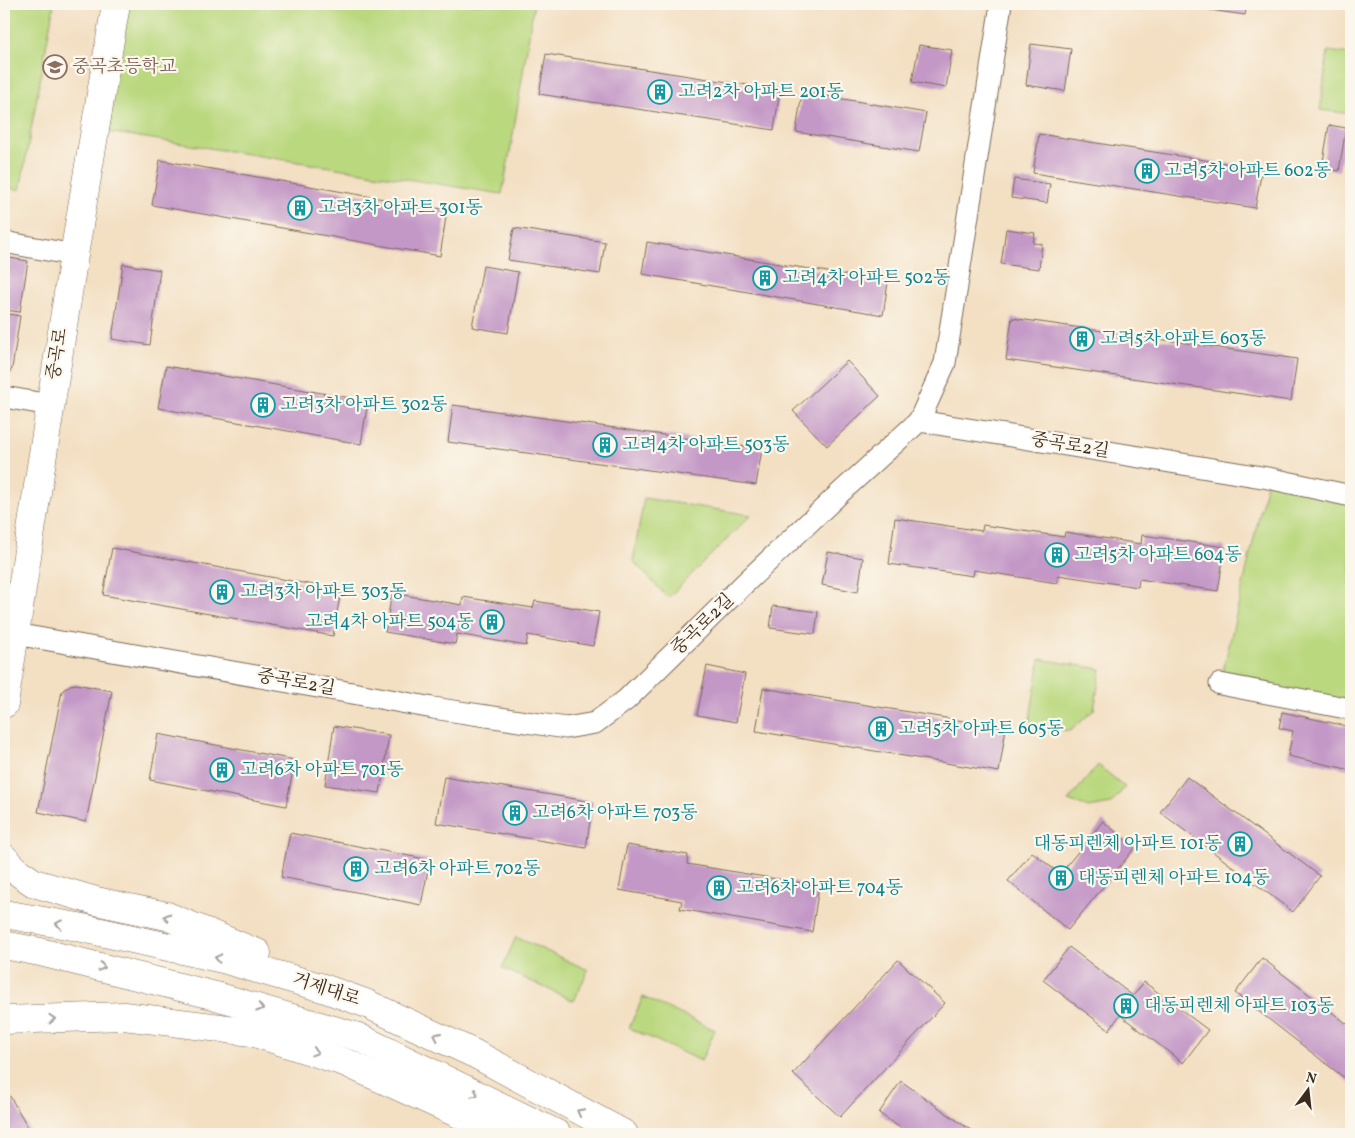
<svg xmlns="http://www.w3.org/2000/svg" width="1355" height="1138" viewBox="0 0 1355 1138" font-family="Vollkorn,'Noto Serif KR',serif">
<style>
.green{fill:#bad87e;stroke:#7a814e}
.building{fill:#c397c6}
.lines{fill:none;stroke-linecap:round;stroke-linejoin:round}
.street-casing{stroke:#7b6957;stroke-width:23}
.secondary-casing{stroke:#7b6957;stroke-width:29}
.primary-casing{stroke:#7b6957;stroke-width:29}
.street{stroke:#fff;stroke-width:21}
.secondary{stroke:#fff;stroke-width:28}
.primary{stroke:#fff;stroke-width:28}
.oneway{stroke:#a79f9a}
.labels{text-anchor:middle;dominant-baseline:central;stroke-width:4.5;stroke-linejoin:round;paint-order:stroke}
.education-label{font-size:18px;fill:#785e54;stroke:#fbf7ec;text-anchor:start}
.culture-label{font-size:18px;fill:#0d838f;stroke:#fbf7ec;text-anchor:start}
.street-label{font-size:18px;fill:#3b2a1e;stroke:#fbf7ec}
</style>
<rect width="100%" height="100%" fill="#fbf7ec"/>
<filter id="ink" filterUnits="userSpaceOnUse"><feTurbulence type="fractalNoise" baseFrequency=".02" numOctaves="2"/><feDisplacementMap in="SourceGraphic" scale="10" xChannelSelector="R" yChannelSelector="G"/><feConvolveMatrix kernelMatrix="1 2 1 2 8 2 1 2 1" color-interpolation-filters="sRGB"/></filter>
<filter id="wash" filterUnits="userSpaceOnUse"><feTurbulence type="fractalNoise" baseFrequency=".0096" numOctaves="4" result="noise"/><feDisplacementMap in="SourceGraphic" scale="20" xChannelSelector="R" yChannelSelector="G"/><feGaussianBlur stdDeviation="1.12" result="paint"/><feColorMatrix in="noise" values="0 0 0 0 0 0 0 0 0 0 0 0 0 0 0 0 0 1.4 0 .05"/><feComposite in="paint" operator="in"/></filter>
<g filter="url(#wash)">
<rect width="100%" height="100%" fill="#f3dfc2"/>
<g class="green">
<path d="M 4,4 L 54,4 L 20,190 L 4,187 Z"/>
<path d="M 116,4 L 534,4 L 512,141 L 502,194 L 95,130 Z"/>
<path d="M 1328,51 L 1351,54 L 1351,114 L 1320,110 Z"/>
<path d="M 1268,478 L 1351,496 L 1351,709 L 1220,684 Z"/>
<path d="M 644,498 L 751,515 L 668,598 L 633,561 Z"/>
<path d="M 1040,659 L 1101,669 L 1094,710 L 1070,731 L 1029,724 Z"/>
<path d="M 1098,765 L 1125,787 L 1111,804 L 1089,808 L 1068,801 Z"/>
<path d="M 516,937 L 588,970 L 574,1001 L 502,968 Z"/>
<path d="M 643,997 L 715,1030 L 701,1061 L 629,1028 Z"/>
</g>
<g id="blocks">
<g class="building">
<path d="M 1175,4 L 1247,4 L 1245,15 L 1175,5 Z"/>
<path d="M 1031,44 L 1071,49 L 1065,91 L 1026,85 Z"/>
<path d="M 919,45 L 952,50 L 946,88 L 912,82 Z"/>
<path d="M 546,54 L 780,90 L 774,130 L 539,94 Z"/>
<path d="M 802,92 L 926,113 L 919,152 L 796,132 Z"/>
<path d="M 1329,125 L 1346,128 L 1339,171 L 1322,168 Z"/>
<path d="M 1039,134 L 1262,169 L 1255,208 L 1033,173 Z"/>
<path d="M 160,160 L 447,210 L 440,256 L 152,205 Z"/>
<path d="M 1014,179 L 1050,184 L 1047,203 L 1011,198 Z"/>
<path d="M 514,228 L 605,242 L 600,274 L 508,260 Z"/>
<path d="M 1006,229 L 1035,233 L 1033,243 L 1042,244 L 1039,269 L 1001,264 Z"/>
<path d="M 647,242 L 888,282 L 883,315 L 642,274 Z"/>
<path d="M 4,257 L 28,261 L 20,312 L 4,310 Z"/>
<path d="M 123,264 L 160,270 L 150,345 L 112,339 Z"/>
<path d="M 483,266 L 518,272 L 508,333 L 472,327 Z"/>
<path d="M 4,313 L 20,316 L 12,369 L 4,380 Z"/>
<path d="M 1012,318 L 1297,359 L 1291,401 L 1006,360 Z"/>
<path d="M 847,361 L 880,396 L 827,446 L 793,411 Z"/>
<path d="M 166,366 L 368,401 L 361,444 L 158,408 Z"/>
<path d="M 453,405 L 762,449 L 756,485 L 448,442 Z"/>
<path d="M 895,518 L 982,531 L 983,525 L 1064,537 L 1065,532 L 1141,544 L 1142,535 L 1225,547 L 1218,591 L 1139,579 L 1138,587 L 1058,575 L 1057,583 L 974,570 L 973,576 L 889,564 Z"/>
<path d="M 112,548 L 341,590 L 333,636 L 103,595 Z"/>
<path d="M 828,552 L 863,558 L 858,592 L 822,585 Z"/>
<path d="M 392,593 L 462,605 L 463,597 L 533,608 L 535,601 L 599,612 L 593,646 L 528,635 L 526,646 L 457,634 L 455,644 L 385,632 Z"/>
<path d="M 773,606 L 818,612 L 815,634 L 770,628 Z"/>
<path d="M 707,666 L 745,674 L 736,722 L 697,715 Z"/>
<path d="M 76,684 L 112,691 L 86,822 L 38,812 L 62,691 L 70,685 Z"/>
<path d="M 763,688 L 1006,728 L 999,772 L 756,731 Z"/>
<path d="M 1282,712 L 1351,727 L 1351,770 L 1288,756 L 1293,731 L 1279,728 Z"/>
<path d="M 334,726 L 389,735 L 380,793 L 325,785 Z"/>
<path d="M 158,734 L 295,760 L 286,806 L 150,780 Z"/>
<path d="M 444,777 L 593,802 L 586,848 L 436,823 Z"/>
<path d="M 1187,777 L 1320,876 L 1293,912 L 1160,812 Z"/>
<path d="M 1103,821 L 1135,848 L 1068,930 L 1008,881 L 1032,852 L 1060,874 Z"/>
<path d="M 290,833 L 430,860 L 421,905 L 281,877 Z"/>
<path d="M 627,845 L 688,855 L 687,864 L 819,886 L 812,932 L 680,909 L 682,901 L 619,890 Z"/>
<path d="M 1069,947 L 1133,996 L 1144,982 L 1208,1030 L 1183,1063 L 1120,1015 L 1109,1030 L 1043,980 Z"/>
<path d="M 1262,958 L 1351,1027 L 1351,1083 L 1235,993 Z"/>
<path d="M 898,960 L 945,1003 L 840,1117 L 793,1074 Z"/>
<path d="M 901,1081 L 976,1134 L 909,1134 L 879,1113 Z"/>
<path d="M 8,1093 L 32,1134 L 4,1134 L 4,1095 Z"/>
</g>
</g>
</g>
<g filter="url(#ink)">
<use href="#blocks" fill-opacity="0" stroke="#7b6957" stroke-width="1"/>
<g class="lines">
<g class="street-casing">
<g id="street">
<path d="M 4,242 L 74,255"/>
<path d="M 4,397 L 50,405"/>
<path d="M 919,421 L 945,363 L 1001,4"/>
<path d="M 15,634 L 358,694 L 433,708 L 566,728 L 595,723 L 626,700 L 743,585 L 840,493 L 919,421 L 1268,478 L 1351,496"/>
<path d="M 1220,684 L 1351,709"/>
</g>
</g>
<g class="secondary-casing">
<g id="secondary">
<path d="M 4,704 L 74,255 L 116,4"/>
<path d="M 4,1020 L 124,1016 L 252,1032 L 347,1063 L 503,1134"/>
</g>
</g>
<g class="primary-casing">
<g id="primary">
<path d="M 4,858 L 18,872 L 34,883 L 96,901 L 167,916 L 257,953"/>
<path d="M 4,914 L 78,927 L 223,959 L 323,988 L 365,1003 L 475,1054 L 624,1134"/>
<path d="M 4,945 L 40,952 L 216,996 L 358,1037 L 557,1134"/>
</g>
</g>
<use href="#street" class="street"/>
<use href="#secondary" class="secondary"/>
<use href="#primary" class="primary"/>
</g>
<defs><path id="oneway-chevron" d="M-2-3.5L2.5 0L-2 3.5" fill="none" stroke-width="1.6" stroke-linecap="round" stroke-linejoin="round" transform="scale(1.25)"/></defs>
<g class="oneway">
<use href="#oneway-chevron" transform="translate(167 917) rotate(-163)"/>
<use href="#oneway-chevron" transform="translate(59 924) rotate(-170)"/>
<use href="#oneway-chevron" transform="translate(218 958) rotate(-167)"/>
<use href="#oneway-chevron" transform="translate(102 967) rotate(14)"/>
<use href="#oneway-chevron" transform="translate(260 1008) rotate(16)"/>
<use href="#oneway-chevron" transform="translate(52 1019) rotate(-2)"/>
<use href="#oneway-chevron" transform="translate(437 1036) rotate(-155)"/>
<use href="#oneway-chevron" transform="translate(315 1052) rotate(18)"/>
<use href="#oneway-chevron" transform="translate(475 1094) rotate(26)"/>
<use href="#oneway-chevron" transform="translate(580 1112) rotate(-152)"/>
</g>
</g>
<defs>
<g id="school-ring" transform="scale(1.25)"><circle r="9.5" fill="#fbf7ec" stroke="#8d6e63" stroke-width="1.5"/><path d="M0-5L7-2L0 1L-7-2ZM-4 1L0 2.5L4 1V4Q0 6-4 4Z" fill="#8d6e63"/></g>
<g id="building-ring" transform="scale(1.25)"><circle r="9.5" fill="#fbf7ec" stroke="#0f9aa8" stroke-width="1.5"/><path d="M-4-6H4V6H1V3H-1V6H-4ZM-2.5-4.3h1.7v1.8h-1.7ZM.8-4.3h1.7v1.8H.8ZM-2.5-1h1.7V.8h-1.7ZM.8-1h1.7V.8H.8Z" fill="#0f9aa8"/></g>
</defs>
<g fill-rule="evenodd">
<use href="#school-ring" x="55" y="67"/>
<use href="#building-ring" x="660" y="92"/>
<use href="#building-ring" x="1147" y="171"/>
<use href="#building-ring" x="300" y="208"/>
<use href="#building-ring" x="765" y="278"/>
<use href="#building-ring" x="1082" y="339"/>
<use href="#building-ring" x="263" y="405"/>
<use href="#building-ring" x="605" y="445"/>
<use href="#building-ring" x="1057" y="555"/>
<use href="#building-ring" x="222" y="592"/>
<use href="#building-ring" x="492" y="622"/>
<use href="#building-ring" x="881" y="729"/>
<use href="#building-ring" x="222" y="770"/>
<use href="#building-ring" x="515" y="813"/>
<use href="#building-ring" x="1240" y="844"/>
<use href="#building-ring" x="356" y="869"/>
<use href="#building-ring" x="1061" y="878"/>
<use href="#building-ring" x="719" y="888"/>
<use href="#building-ring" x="1126" y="1006"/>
</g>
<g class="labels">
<g class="education-label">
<text x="72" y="67">중곡초등학교</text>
</g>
<g class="culture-label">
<text x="678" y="92">고려2차 아파트 201동</text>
<text x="1164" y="171">고려5차 아파트 602동</text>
<text x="318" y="208">고려3차 아파트 301동</text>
<text x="782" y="278">고려4차 아파트 502동</text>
<text x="1100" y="339">고려5차 아파트 603동</text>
<text x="280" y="405">고려3차 아파트 302동</text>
<text x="622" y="445">고려4차 아파트 503동</text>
<text x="1074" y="555">고려5차 아파트 604동</text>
<text x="240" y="592">고려3차 아파트 303동</text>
<text x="474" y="622" text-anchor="end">고려4차 아파트 504동</text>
<text x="898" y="729">고려5차 아파트 605동</text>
<text x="240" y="770">고려6차 아파트 701동</text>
<text x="532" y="813">고려6차 아파트 703동</text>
<text x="1222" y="844" text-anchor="end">대동피렌체 아파트 101동</text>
<text x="374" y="869">고려6차 아파트 702동</text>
<text x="1078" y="878">대동피렌체 아파트 104동</text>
<text x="736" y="888">고려6차 아파트 704동</text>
<text x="1144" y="1006">대동피렌체 아파트 103동</text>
</g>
<g class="street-label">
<text transform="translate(58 354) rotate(-81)">중곡로</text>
<text transform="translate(1070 446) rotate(9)">중곡로2길</text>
<text transform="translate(703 625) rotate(-44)">중곡로2길</text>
<text transform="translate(296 683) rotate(10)">중곡로2길</text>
<text transform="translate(326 990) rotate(18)">거제대로</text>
</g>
</g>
<rect width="1355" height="1138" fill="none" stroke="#fbf7ec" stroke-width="20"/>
<g transform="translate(1308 1090) rotate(15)" stroke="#fbf7ec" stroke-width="4" paint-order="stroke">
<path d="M0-4L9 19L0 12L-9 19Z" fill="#3b2a1e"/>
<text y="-8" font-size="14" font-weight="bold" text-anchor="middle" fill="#3b2a1e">N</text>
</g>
</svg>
